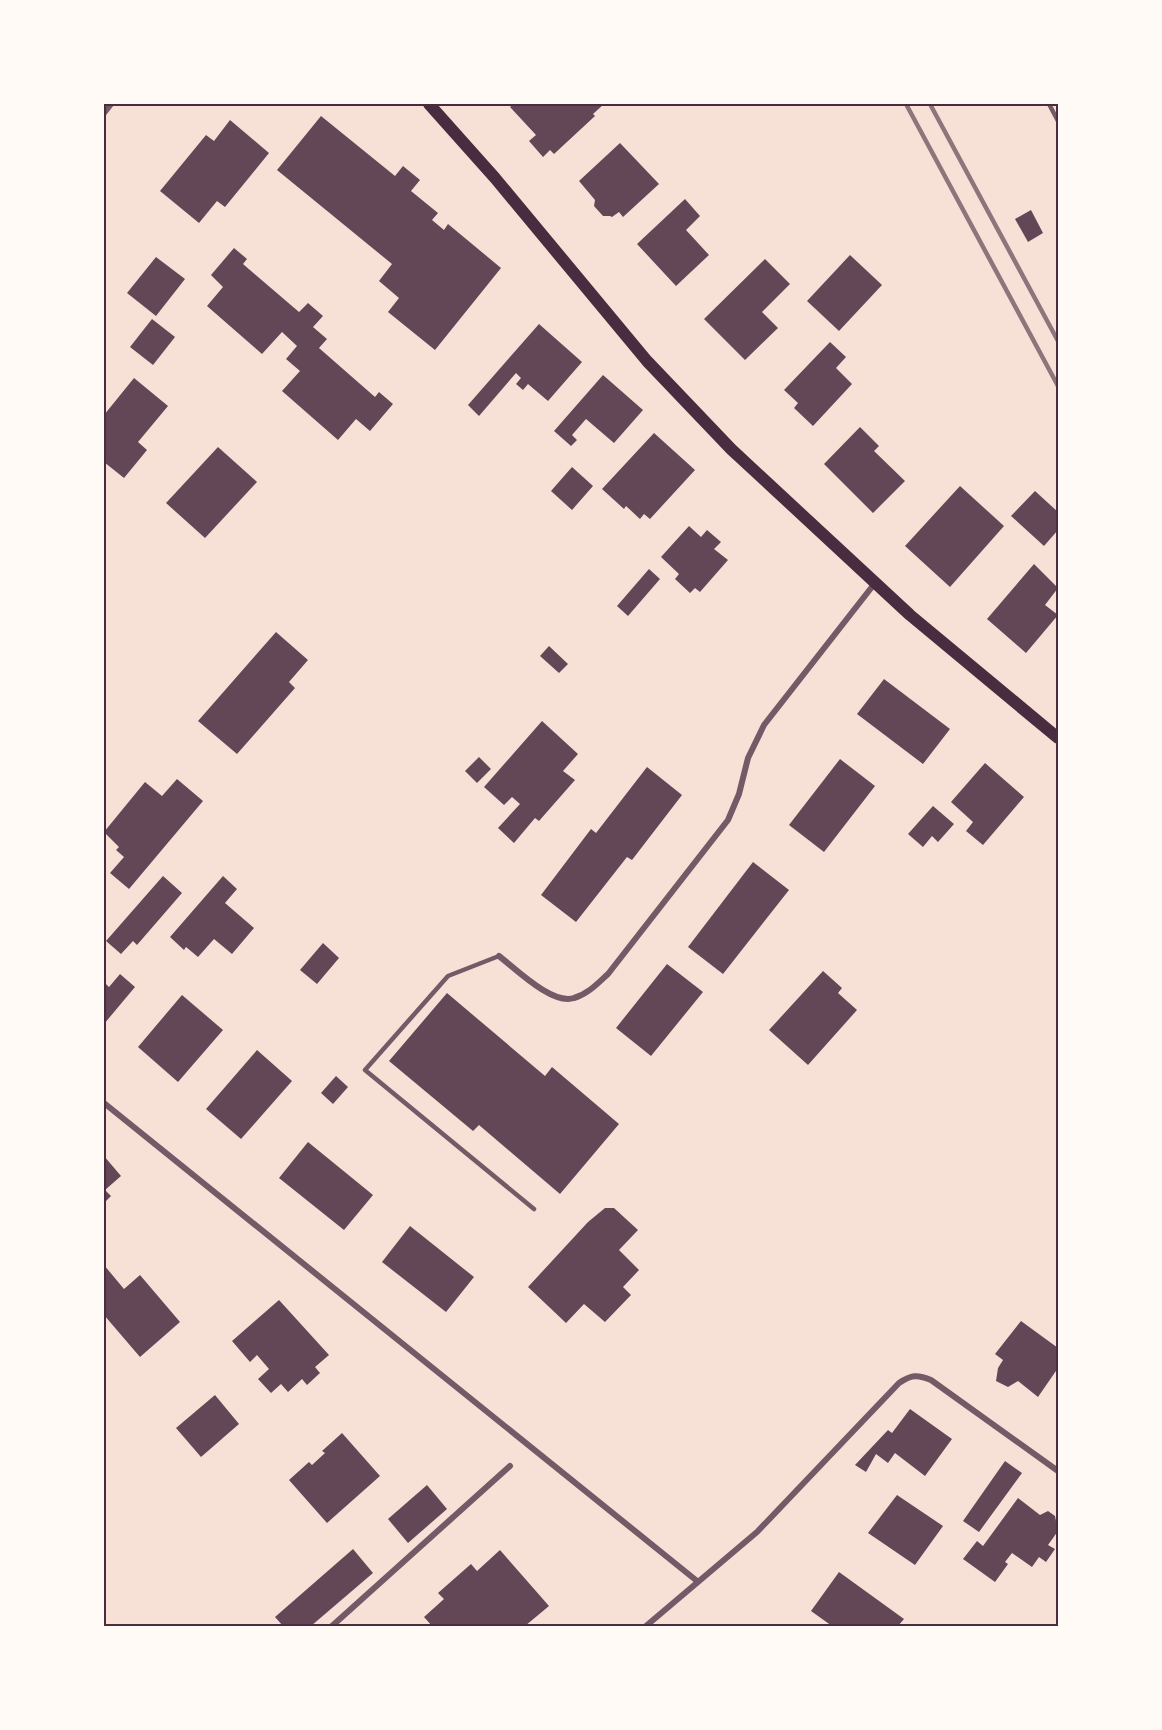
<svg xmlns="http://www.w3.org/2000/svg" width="1162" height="1730" viewBox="0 0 1162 1730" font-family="'Source Sans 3',sans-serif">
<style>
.building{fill:#644757}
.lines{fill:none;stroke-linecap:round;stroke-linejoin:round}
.service{stroke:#755966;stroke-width:4.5}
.minor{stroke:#755966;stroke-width:6}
.secondary{stroke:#4a2c40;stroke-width:12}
.rail{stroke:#8f747c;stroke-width:4.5}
.neatline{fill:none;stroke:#4a2c40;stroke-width:2}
</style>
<rect width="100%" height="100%" fill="#f7e1d7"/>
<g class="building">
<path d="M 514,104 L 604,104 L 593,114 L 595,116 L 554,154 L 550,150 L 543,157 L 529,141 L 536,135 L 510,107 Z"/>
<path d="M 321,116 L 395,176 L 403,166 L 420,180 L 411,191 L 438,213 L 432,220 L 444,230 L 448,224 L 501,268 L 435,350 L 388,312 L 399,298 L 379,281 L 392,264 L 277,170 Z"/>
<path d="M 230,120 L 269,153 L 225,207 L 217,201 L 199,223 L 160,191 L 206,135 L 214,141 Z"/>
<path d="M 620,143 L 659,184 L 623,217 L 619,212 L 612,217 L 610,216 L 603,216 L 594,206 L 595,200 L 579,181 Z"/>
<path d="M 685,199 L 700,216 L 686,230 L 709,255 L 676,286 L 637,244 Z"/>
<path d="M 1031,210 L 1043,233 L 1028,242 L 1015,219 Z"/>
<path d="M 234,248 L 247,259 L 243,264 L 299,312 L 308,303 L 323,316 L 313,327 L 327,339 L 319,348 L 375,397 L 379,392 L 393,404 L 370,431 L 356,419 L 338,440 L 282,391 L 300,371 L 286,359 L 297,346 L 282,332 L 262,354 L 207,306 L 223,287 L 211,275 Z"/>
<path d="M 850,255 L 882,285 L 839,331 L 807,301 Z"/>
<path d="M 156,257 L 185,279 L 156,316 L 127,293 Z"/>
<path d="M 765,259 L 790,284 L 762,312 L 778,328 L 745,360 L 704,319 Z"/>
<path d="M 152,319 L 175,337 L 153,365 L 130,347 Z"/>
<path d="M 539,324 L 582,362 L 548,401 L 528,384 L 523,390 L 516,384 L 521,378 L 516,373 L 479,416 L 468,405 Z"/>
<path d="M 830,342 L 846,357 L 836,368 L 852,384 L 813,426 L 794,408 L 798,403 L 784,390 Z"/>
<path d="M 603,375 L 643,410 L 614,443 L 586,419 L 572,435 L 577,440 L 571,446 L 554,431 Z"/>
<path d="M 134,378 L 168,406 L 138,442 L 147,450 L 124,478 L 104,462 L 104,415 Z"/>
<path d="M 860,427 L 879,446 L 874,451 L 905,481 L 873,513 L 824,464 Z"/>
<path d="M 654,433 L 695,470 L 650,519 L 644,514 L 640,519 L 626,506 L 624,509 L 602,489 Z"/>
<path d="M 218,447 L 257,482 L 205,538 L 166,503 Z"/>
<path d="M 572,467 L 593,486 L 572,510 L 551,491 Z"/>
<path d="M 960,486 L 1004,526 L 950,587 L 905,546 Z"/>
<path d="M 1035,491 L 1058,512 L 1058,530 L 1044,546 L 1011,516 Z"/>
<path d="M 689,526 L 701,537 L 707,530 L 721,542 L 714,549 L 728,560 L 700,592 L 695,588 L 690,593 L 675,579 L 679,574 L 661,557 Z"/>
<path d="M 1034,564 L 1058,588 L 1045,605 L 1058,615 L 1026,653 L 987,619 Z"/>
<path d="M 649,569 L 660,579 L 628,616 L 617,606 Z"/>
<path d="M 276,632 L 308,660 L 289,682 L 295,688 L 237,754 L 198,721 Z"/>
<path d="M 549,646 L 568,664 L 559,673 L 540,656 Z"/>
<path d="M 884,679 L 950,729 L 923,764 L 857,714 Z"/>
<path d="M 542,721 L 578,754 L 563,771 L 575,780 L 539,821 L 535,818 L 514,843 L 498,828 L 520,804 L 512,797 L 504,805 L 484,787 Z"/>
<path d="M 479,757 L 491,769 L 477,783 L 465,771 Z"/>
<path d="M 840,759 L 875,786 L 824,852 L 789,825 Z"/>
<path d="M 985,763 L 1024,797 L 983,845 L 966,831 L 973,822 L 951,802 Z"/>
<path d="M 647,767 L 682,795 L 632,860 L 627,857 L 576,922 L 541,895 L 591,829 L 596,833 Z"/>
<path d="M 177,779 L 203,801 L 129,889 L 110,873 L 124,857 L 116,850 L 119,847 L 104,832 L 145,782 L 162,796 Z"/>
<path d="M 933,806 L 954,824 L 938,842 L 932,836 L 923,847 L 908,834 Z"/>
<path d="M 753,862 L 789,890 L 723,974 L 688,947 Z"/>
<path d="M 163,876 L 182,893 L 137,945 L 133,941 L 121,954 L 106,941 Z"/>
<path d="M 223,876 L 237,889 L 225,903 L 254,928 L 232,954 L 214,939 L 198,957 L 186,947 L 184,950 L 170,937 Z"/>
<path d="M 323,943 L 339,958 L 317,984 L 300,970 Z"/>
<path d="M 667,964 L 703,992 L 651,1056 L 616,1028 Z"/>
<path d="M 823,971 L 842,988 L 838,993 L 857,1010 L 808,1065 L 769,1030 Z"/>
<path d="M 120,974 L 135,987 L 104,1024 L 104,982 L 109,987 Z"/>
<path d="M 447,993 L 545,1076 L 552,1067 L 619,1124 L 560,1194 L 479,1125 L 473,1131 L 389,1061 Z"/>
<path d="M 182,995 L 223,1030 L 178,1082 L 138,1047 Z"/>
<path d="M 257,1050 L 292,1081 L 241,1139 L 206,1109 Z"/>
<path d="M 336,1076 L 348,1087 L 333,1104 L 321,1093 Z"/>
<path d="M 308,1142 L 373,1195 L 344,1230 L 279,1178 Z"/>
<path d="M 104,1156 L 121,1176 L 105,1190 L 111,1196 L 104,1203 Z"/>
<path d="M 605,1208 L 614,1208 L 638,1230 L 619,1250 L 639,1270 L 623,1287 L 631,1295 L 605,1322 L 584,1304 L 566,1323 L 528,1287 L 588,1222 Z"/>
<path d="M 410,1226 L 474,1277 L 446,1312 L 382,1262 Z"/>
<path d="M 104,1265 L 124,1289 L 140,1275 L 180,1322 L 140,1357 L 104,1315 Z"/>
<path d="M 279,1300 L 329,1355 L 315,1367 L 320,1373 L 307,1385 L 302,1379 L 288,1392 L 281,1384 L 271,1393 L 258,1379 L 269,1369 L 257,1355 L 250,1362 L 232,1341 Z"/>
<path d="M 1021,1321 L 1058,1348 L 1058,1368 L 1038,1397 L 1018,1381 L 1008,1387 L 996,1381 L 998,1368 L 1003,1360 L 995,1354 Z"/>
<path d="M 215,1395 L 239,1424 L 201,1457 L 176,1428 Z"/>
<path d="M 910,1409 L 952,1439 L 925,1476 L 895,1453 L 888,1463 L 876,1454 L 866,1472 L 855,1465 L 888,1430 L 892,1433 Z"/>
<path d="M 342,1433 L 380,1476 L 327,1523 L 289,1480 L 309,1462 L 312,1465 L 325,1453 L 322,1451 Z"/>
<path d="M 1005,1461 L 1022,1473 L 979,1532 L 963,1521 Z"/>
<path d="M 427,1485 L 447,1509 L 408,1543 L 388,1519 Z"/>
<path d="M 897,1495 L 943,1526 L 915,1565 L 868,1533 Z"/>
<path d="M 1018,1498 L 1040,1515 L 1048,1511 L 1055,1516 L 1058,1531 L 1048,1545 L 1055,1549 L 1046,1562 L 1039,1557 L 1032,1567 L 1012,1553 L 1005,1562 L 1008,1564 L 995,1582 L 963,1559 L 977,1541 L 983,1546 Z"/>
<path d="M 353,1549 L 373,1573 L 311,1626 L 283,1626 L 275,1617 Z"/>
<path d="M 500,1550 L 549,1606 L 525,1626 L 432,1626 L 424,1617 L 444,1599 L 438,1593 L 471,1564 L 477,1571 Z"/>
<path d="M 839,1572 L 904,1619 L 898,1626 L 832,1626 L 811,1611 Z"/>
</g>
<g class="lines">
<g class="service">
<path d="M 1049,104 L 1058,121"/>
<path d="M 499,956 L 448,976 L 365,1070 L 534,1209"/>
</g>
<g class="minor">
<path d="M 104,113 L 111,104"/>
<path d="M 499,956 C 516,969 552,1005 574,998 C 588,994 598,983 608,974 L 728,820 L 739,794 L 748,758 L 764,725 L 875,583"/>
<path d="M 104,1103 L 697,1581"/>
<path d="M 332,1626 L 510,1466"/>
<path d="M 646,1626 L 757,1532 L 899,1383 C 911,1375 917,1374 931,1380 L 1058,1471"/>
</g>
<path class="secondary" d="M 429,104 L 495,178 L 647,361 L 731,449 L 910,615 L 1058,738"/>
<g class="rail">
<path d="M 906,104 L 1058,386"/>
<path d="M 930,104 L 1058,341"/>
</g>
</g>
<rect width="1162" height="1730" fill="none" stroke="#fffaf5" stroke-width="210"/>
<rect x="105" y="105" width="952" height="1520" class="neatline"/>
</svg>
